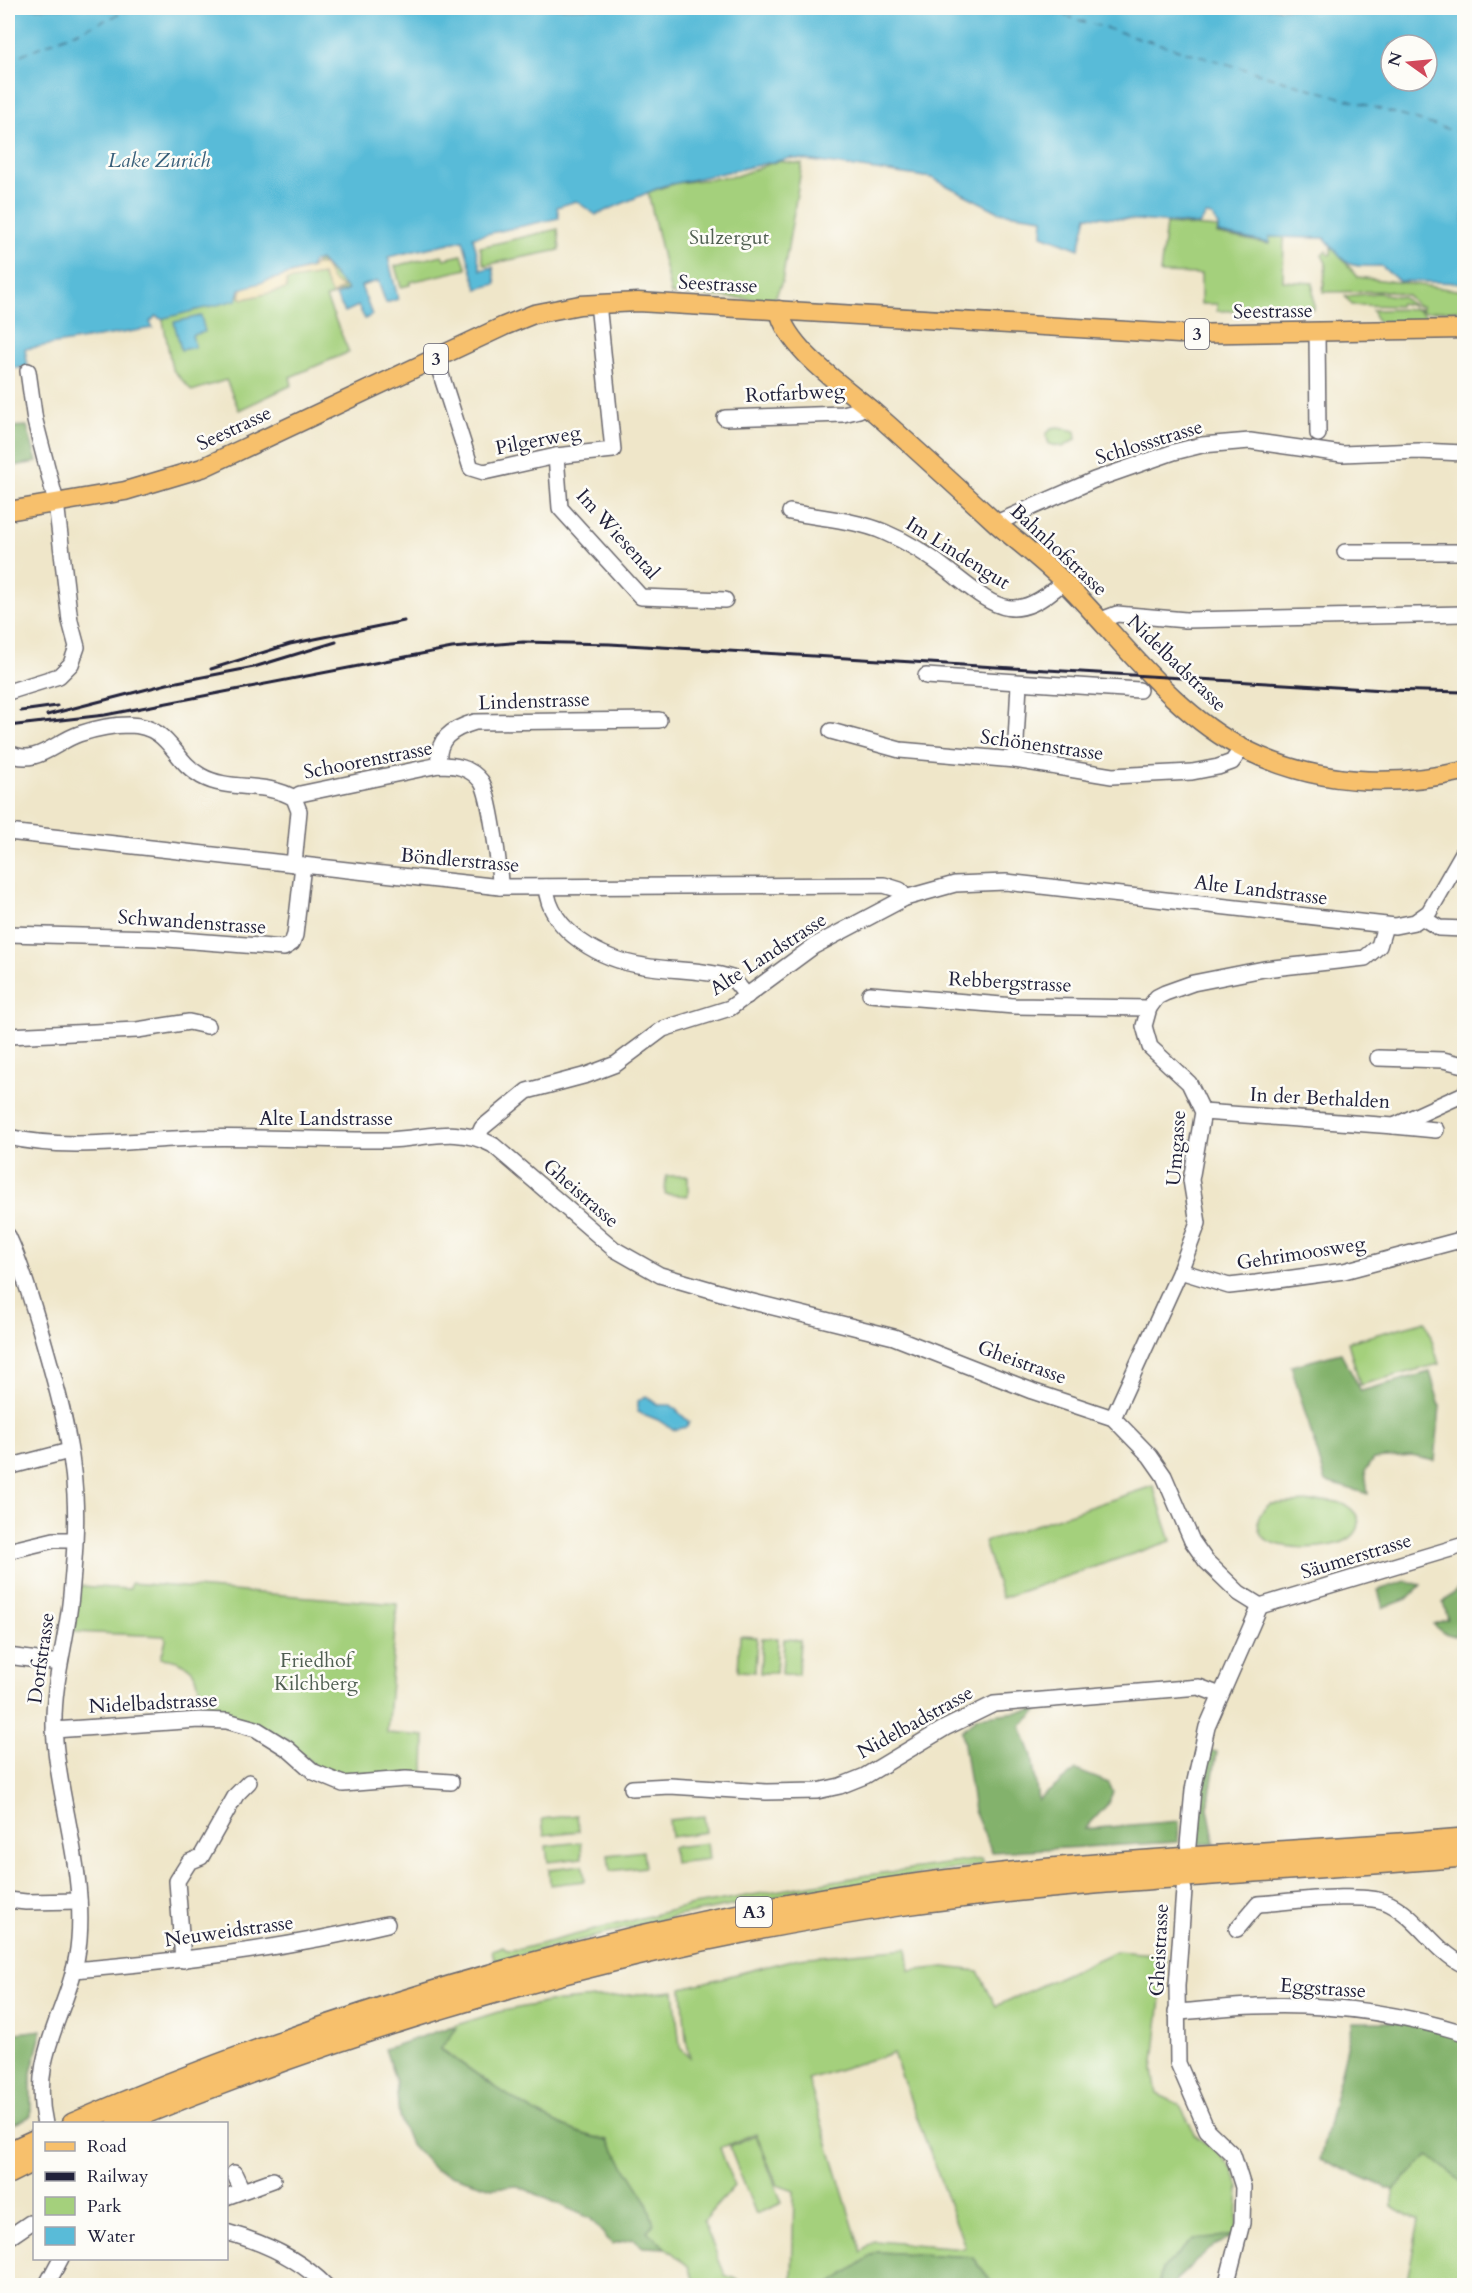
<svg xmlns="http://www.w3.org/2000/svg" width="1472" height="2293" viewBox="0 0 1472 2293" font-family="Cardo,serif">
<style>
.green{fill:#a4d07c;stroke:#63795c;stroke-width:1.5;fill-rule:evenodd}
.forest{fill:#83b26c;stroke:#526a54;stroke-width:1.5}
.sand{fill:#eeda9e;stroke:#887e6c;stroke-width:1.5}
.water{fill:#59bbd8;stroke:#3e6e8a;stroke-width:1.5;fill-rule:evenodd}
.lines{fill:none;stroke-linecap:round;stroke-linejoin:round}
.ferry{stroke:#385f7a;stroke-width:1.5;stroke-dasharray:8 6;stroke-linecap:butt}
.minor-casing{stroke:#6a676d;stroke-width:18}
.major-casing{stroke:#6a676d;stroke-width:21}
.highway-casing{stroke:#6a676d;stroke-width:24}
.minor{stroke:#fff;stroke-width:15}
.major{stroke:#f7c06c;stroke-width:18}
.highway{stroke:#f7c06c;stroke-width:21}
.rail{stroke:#22223b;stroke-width:3}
.labels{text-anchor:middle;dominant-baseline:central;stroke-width:5;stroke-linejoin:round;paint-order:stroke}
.shield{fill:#fdfcf7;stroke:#646373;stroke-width:1.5}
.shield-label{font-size:18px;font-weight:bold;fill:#22223b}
.park-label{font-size:20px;fill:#505f52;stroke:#fdfcf7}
.street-label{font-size:20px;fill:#22223b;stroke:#fdfcf7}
.water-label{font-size:21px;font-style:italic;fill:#385f7a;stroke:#fdfcf7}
</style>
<rect width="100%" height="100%" fill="#fdfcf7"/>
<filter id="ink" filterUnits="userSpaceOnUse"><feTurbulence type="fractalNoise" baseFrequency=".0167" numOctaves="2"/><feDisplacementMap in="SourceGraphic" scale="12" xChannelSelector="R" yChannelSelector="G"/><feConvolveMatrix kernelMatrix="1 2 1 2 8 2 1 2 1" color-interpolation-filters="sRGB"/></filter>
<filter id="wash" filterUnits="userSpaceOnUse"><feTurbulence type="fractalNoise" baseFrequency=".008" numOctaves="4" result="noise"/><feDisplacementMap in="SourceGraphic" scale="24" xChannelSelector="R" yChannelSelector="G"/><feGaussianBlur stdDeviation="1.35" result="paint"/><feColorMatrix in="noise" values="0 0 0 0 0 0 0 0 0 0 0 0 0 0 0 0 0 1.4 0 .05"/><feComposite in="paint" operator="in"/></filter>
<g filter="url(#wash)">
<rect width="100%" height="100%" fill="#efe6c9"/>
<g class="green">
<path d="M 778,161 L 802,164 L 782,282 L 774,300 L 703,296 L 702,290 L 697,289 L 696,295 L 671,294 L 648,192 L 677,183 L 736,176 Z"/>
<path d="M 1166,224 L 1218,228 L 1217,234 L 1269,244 L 1269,237 L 1284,237 L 1283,281 L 1313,283 L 1314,309 L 1217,311 L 1217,304 L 1201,304 L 1201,274 L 1160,273 Z"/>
<path d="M 558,229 L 560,250 L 484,265 L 480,247 Z"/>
<path d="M 1331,246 L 1358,277 L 1464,291 L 1464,310 L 1423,312 L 1418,309 L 1422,309 L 1422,306 L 1417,306 L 1408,296 L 1390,291 L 1323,292 L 1326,263 L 1322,255 L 1326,251 L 1328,255 L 1331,254 Z"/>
<path d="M 442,255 L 444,259 L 462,255 L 467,269 L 410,282 L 410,285 L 401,287 L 395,266 Z"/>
<path d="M 319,261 L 348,289 L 326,298 L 349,352 L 290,377 L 292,385 L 239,410 L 226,380 L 192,391 L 172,369 L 162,315 L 232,296 L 311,268 Z"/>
<path d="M 1378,293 L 1402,297 L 1414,306 L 1400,303 L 1399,306 L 1352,305 L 1345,296 Z"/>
<path d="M 1416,309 L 1426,316 L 1464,313 L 1464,320 L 1378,322 L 1372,310 Z"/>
<path d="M 1058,427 L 1075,431 L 1076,439 L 1063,447 L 1049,444 L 1046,435 L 1051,428 Z"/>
<path d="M 666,1176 L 688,1176 L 688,1196 L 665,1194 Z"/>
<path d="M 1426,1321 L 1439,1364 L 1360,1385 L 1348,1342 Z"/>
<path d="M 1153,1486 L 1171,1541 L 1002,1598 L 984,1542 Z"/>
<path d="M 1330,1501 C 1353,1502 1372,1525 1347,1540 C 1331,1550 1268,1553 1260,1532 C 1255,1519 1260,1511 1270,1504 Z"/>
<path d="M 131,1583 L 397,1604 L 387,1733 L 425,1736 L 424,1772 L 350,1778 L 318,1769 L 288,1740 L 202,1716 C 198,1682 202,1662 161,1658 L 166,1640 L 164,1636 L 74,1632 L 80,1586 L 129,1589 Z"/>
<path d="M 740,1636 L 757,1637 L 755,1672 L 738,1671 Z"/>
<path d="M 762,1638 L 778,1638 L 776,1673 L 760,1673 Z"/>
<path d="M 784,1639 L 800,1640 L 798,1675 L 782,1674 Z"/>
<path d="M 577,1815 L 579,1831 L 544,1835 L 542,1819 Z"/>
<path d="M 704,1816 L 706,1832 L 671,1837 L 669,1820 Z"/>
<path d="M 581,1842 L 582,1858 L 548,1862 L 546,1846 Z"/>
<path d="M 707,1843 L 709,1859 L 674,1863 L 672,1847 Z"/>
<path d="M 643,1851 L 645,1867 L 610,1871 L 608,1855 Z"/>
<path d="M 981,1859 L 983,1865 L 783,1896 L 672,1917 L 495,1962 L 492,1951 L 503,1946 L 507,1950 L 520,1949 L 688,1906 L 868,1875 Z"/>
<path d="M 583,1865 L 585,1881 L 550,1885 L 549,1869 Z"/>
<path d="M 907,1948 L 910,1971 L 944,1967 L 978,1971 L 996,2006 L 1116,1951 L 1166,1955 L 1153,2070 L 1157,2094 L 1179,2104 L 1196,2136 L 1223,2157 L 1232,2169 L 1239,2187 L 1236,2235 L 1162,2269 L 1158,2285 L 994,2285 L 973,2257 L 877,2252 L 829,2285 L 796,2285 L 792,2282 L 794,2191 L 777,2185 L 756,2133 L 720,2148 L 734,2186 L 703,2221 L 725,2275 L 738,2280 L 740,2285 L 696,2285 L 688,2266 L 646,2231 L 608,2140 C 546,2130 491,2083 440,2048 L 456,2029 L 450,2027 L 498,2012 L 549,2002 L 674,1991 L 680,2048 L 690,2057 L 686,2039 L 682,1988 L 799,1958 ZM 893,2053 L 965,2247 L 964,2248 L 874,2241 L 861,2252 L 808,2079 Z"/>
<path d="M 756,2135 L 782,2203 L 756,2214 L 729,2146 Z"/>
<path d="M 1429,2155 L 1464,2184 L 1464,2285 L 1406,2285 L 1419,2221 L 1392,2206 L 1392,2190 Z"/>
</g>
<g class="forest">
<path d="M 27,426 L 37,462 L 8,467 L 8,427 Z"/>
<path d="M 1341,1353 L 1361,1391 L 1430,1372 L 1440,1406 L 1435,1461 L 1412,1456 L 1373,1459 L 1365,1471 L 1368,1494 L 1326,1482 L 1291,1366 Z"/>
<path d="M 1462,1575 L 1464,1578 L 1464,1596 L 1460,1601 L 1460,1619 L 1455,1636 L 1444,1633 L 1433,1624 L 1448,1619 L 1443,1603 L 1462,1585 Z"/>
<path d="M 1406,1581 L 1421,1585 L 1407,1599 L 1383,1608 L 1378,1590 Z"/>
<path d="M 1040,1709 L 1021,1726 L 1032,1756 L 1038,1800 L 1076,1770 L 1109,1783 L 1113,1792 L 1107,1805 L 1085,1829 L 1179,1821 L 1178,1842 L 992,1852 L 974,1811 L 962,1731 L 977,1717 Z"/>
<path d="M 1209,1750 L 1217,1752 L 1208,1808 L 1215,1844 L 1196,1844 L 1202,1779 Z"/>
<path d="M 1353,2022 L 1439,2022 L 1464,2032 L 1464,2184 L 1429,2156 L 1392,2190 L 1320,2159 Z"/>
<path d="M 450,2027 L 457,2028 L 440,2049 C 489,2082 548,2130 608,2140 L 646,2200 L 654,2224 L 647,2231 L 666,2248 L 643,2247 L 633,2239 L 612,2244 L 590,2218 L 518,2186 L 492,2188 L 435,2170 L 409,2142 L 399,2117 L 396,2082 L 385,2049 Z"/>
<path d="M 42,2030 L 31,2073 L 31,2116 L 8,2127 L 8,2034 Z"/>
<path d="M 1236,2235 L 1210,2248 L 1177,2279 L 1174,2285 L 1158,2286 L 1162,2269 L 1194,2239 Z"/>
<path d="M 877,2252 L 973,2257 L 994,2285 L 829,2285 Z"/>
</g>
<path class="sand" d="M 314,265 L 324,265 L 332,280 L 343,288 L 332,295 L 322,275 L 286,281 L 287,289 L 244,299 L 240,297 L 242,288 L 312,268 Z"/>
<g class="water">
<path d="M 8,8 L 1464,8 L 1464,283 L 1399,281 L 1381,266 C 1345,267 1347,266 1325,238 L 1269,237 L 1269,243 L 1218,233 C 1219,226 1217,222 1212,216 L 1206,215 L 1199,225 L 1087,216 L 1079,249 L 1042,235 L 1043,218 L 999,212 L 932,178 L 791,158 L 663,186 L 596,215 L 576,201 L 557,207 L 559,218 L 473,237 L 481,270 L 493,267 L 496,284 L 477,289 L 463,240 L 388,257 L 398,299 L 386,303 L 378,281 L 361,286 L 372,315 L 365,319 L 358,306 L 345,312 L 336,296 L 348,290 L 320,260 L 313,262 L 310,268 L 240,289 L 237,300 L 161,319 L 156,316 L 150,322 L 153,328 L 25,349 L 28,367 L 8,369 ZM 1391,45 L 1427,45 L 1427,81 L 1391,81 Z"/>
<path d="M 201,316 L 205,332 L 192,335 L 195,347 L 181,350 L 174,322 Z"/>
<path d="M 646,1396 L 658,1405 L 671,1405 L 689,1422 L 687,1427 L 673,1430 L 658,1420 L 638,1412 L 638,1401 Z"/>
</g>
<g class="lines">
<g class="ferry">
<path d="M 1038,8 L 1464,134"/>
<path d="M 8,60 L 135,8"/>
</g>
</g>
</g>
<g filter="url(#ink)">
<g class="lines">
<g class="minor-casing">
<g id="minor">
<path d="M 1317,332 L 1318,434"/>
<path d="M 436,359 L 471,468 L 484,472 L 556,456 L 613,450 L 598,303"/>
<path d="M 725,418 L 843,414 L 859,410 L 865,404"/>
<path d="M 556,456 L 560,508 L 641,597 L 725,600"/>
<path d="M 790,512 C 820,518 856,520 884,532 C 908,542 930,556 950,572 C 995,607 1013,627 1063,582"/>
<path d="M 996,523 L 1094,480 L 1174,452 L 1202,445 L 1250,441 L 1342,454 L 1419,451 L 1464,453"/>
<path d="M 1345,552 L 1464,552"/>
<path d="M 1101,620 L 1117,614 L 1186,620 L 1464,614"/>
<path d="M 926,676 L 1139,690"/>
<path d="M 8,692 L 59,676 L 71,664 L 77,647 L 70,621 L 56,502 L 35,421 L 28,371"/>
<path d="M 831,731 L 900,750 L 1015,760 L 1112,776 L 1192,772 L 1218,767 L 1232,762 L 1242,748"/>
<path d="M 8,752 C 34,768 55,742 79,734 C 94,729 113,725 129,725 C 171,726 172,760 201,776 C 229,792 266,781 294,798 L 299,811 L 294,864"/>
<path d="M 1015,760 L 1019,684"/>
<path d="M 439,765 C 436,739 451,729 475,722 L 659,720"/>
<path d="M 294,798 L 300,794 L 439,765 C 455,765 470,767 481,781 C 490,793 500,869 500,887"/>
<path d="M 8,832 L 500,887 L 884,885 L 900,890 L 905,898"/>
<path d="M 546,887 C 550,933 603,960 644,966 C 673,971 704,969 732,978 L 747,996"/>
<path d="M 1423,918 L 1439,928 L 1464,929"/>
<path d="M 8,934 L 155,938 L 284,948 L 292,943 L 295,935 L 303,865"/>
<path d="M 870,994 L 1014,1006 L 1149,1008"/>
<path d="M 8,1036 L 137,1030 L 189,1022 L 207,1026"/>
<path d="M 1378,1058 L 1443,1060 L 1464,1065"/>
<path d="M 1203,1112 L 1394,1126 L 1464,1094"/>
<path d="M 1394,1126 L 1436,1130"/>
<path d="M 8,1137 C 69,1151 132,1140 194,1138 C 258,1136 323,1141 386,1140 C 426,1139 456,1125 493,1145 L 614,1249 L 660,1275 L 749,1301 L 894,1337 L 1032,1391 L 1113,1418 L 1150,1456 L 1164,1476 L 1192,1541 L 1206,1561 L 1239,1593 L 1260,1606"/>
<path d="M 478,1137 L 482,1128 L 527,1091 L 587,1075 L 616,1064 L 663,1029 L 730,1008 L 814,946 L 905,898 L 955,884 L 1006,882 L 1395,926 L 1415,922 L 1429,912 L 1464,851"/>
<path d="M 8,1236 C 21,1263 29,1293 38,1322 C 54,1377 72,1437 75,1495 C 77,1529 74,1562 71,1595 C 67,1640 53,1681 54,1726 C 57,1797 85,1867 79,1939 C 74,2008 28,2049 45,2124"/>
<path d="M 1180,1271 L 1229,1286 L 1256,1283 L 1344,1271 L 1464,1239"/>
<path d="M 1113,1418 L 1180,1271 L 1198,1223 L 1191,1180 L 1203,1112 L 1189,1083 L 1150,1047 L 1144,1026 L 1149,1008 L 1157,997 L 1165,993 L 1193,983 L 1264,969 L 1365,958 L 1379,946 L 1385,926"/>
<path d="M 8,1467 L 69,1451"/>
<path d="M 8,1551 L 54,1540 L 75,1540"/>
<path d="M 1260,1606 L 1464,1545"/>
<path d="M 8,1656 L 59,1663"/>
<path d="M 54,1730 L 199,1720 L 227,1721 L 256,1729 L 288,1749 L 314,1772 L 343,1784 L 406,1779 L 451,1782"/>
<path d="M 632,1788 L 670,1786 L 766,1792 L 817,1791 L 840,1786 L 865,1776 L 945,1728 L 994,1704 L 1199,1687 L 1220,1695"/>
<path d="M 1188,1845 L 1193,1790 L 1207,1727 L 1260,1606"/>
<path d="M 1184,1890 L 1177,1986 L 1178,2063 L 1207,2130 L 1233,2155 L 1243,2187 L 1242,2223 L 1226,2286"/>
<path d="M 8,1900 L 26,1902 L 79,1901"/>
<path d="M 1237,1929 L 1258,1904 C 1287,1902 1367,1891 1390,1904 C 1418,1918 1435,1951 1464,1965"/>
<path d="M 183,1960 L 177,1881 L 189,1862 L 201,1857 L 236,1795 L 249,1782"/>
<path d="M 74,1970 C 179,1961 284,1949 387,1924"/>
<path d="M 1176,2012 C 1203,2011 1229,2006 1255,2006 C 1327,2003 1396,2012 1464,2033"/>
<path d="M 234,2173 L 242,2190"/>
<path d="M 226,2197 L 273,2180"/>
<path d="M 226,2232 C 262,2242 300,2259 326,2286"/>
<path d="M 8,2238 L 30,2223"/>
<path d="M 46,2286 L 61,2258"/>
</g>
</g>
<g class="major-casing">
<g id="major">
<path d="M 779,310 C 786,349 848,389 876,414 C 917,450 957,487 997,524 C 1019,543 1042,560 1062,580 C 1118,635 1173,714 1244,749 C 1314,784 1389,788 1464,771"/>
<path d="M 8,511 L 125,491 L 202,468 L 504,326 L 534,314 L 580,305 L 638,302 L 1179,334 L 1464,329"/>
</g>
</g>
<g class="highway-casing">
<g id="highway">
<path d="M 73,2124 C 344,2007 628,1925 921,1884 C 1101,1859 1283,1854 1464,1839"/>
<path d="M 118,2124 C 369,2020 630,1944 898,1905 C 1086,1878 1276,1872 1464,1856"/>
<path d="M 8,2153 L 34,2141"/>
<path d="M 8,2173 L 34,2160"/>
</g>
</g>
<use href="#minor" class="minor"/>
<use href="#major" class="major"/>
<use href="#highway" class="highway"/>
<g class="rail">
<path d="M 211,669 L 290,644 L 404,621"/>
<path d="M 21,711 L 57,706"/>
<path d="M 47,715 L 167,684 L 254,667 L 336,642"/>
<path d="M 8,726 L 105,715 L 452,648 L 523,642 L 610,644 L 1385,690 L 1464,692"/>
</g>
</g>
</g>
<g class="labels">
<g class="shield">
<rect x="1185" y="319" width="24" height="30" rx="4.5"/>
<rect x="424" y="344" width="24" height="30" rx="4.5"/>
<rect x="736" y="1897" width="36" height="30" rx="4.5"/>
</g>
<g class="shield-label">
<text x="1197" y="334">3</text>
<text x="436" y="359">3</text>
<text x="754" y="1912">A3</text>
</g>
<g class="park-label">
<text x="729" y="237">Sulzergut</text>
<text x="316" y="1660">Friedhof<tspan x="316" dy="23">Kilchberg</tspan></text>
</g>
<g class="street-label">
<text transform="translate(718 284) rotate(3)">Seestrasse</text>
<text transform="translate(1273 311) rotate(-1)">Seestrasse</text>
<text transform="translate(795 393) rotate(-3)">Rotfarbweg</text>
<text transform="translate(234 428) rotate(-25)">Seestrasse</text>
<text transform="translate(538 440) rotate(-11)">Pilgerweg</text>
<text transform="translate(1149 442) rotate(-17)">Schlossstrasse</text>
<text transform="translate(618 534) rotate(48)">Im Wiesental</text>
<text transform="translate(1059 550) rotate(43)">Bahnhofstrasse</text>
<text transform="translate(958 553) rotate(32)">Im Lindengut</text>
<text transform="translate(1177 663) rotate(44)">Nidelbadstrasse</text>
<text transform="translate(534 701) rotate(-2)">Lindenstrasse</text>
<text transform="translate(1042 745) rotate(8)">Schönenstrasse</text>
<text transform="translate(368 760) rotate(-11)">Schoorenstrasse</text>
<text transform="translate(460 860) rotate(5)">Böndlerstrasse</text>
<text transform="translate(1261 890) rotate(7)">Alte Landstrasse</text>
<text transform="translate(192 922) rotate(4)">Schwandenstrasse</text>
<text transform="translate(768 954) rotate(-33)">Alte Landstrasse</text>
<text transform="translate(1010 982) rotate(3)">Rebbergstrasse</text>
<text transform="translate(1320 1098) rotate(3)">In der Bethalden</text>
<text x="326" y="1118">Alte Landstrasse</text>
<text transform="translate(1176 1148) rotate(-86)">Umgasse</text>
<text transform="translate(581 1193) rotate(41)">Gheistrasse</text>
<text transform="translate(1301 1253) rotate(-9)">Gehrimoosweg</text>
<text transform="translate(1022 1362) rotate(20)">Gheistrasse</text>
<text transform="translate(1356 1556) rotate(-17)">Säumerstrasse</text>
<text transform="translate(41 1658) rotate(-82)">Dorfstrasse</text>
<text transform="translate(153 1703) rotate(-3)">Nidelbadstrasse</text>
<text transform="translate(915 1722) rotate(-29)">Nidelbadstrasse</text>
<text transform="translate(229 1931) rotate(-8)">Neuweidstrasse</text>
<text transform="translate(1159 1950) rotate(-87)">Gheistrasse</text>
<text transform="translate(1323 1988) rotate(4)">Eggstrasse</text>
</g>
<g class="water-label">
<text x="159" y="160">Lake Zurich</text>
</g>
</g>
<rect width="1472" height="2293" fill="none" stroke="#fdfcf7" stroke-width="30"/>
<rect x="33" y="2122" width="195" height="138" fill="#fdfcf7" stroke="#a5a5ac" stroke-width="1.5"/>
<rect x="45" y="2142" width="30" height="9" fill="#f7c06c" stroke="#a5a5ac" stroke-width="1.5"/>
<text x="87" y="2152" font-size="18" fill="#22223b">Road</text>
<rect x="45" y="2172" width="30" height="9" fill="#22223b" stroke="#a5a5ac" stroke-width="1.5"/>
<text x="87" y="2182" font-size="18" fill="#22223b">Railway</text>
<rect x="45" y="2197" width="30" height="18" fill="#a4d07c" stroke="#a5a5ac" stroke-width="1.5"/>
<text x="87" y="2212" font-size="18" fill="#22223b">Park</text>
<rect x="45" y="2227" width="30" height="18" fill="#59bbd8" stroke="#a5a5ac" stroke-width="1.5"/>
<text x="87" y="2242" font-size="18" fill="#22223b">Water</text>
<g transform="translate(1409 63) rotate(285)"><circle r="28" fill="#fdfcf7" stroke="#a5a5ac" stroke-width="1.5"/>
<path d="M0-4.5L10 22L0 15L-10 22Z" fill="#d1495b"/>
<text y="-9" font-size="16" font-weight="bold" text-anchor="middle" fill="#22223b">N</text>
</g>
</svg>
